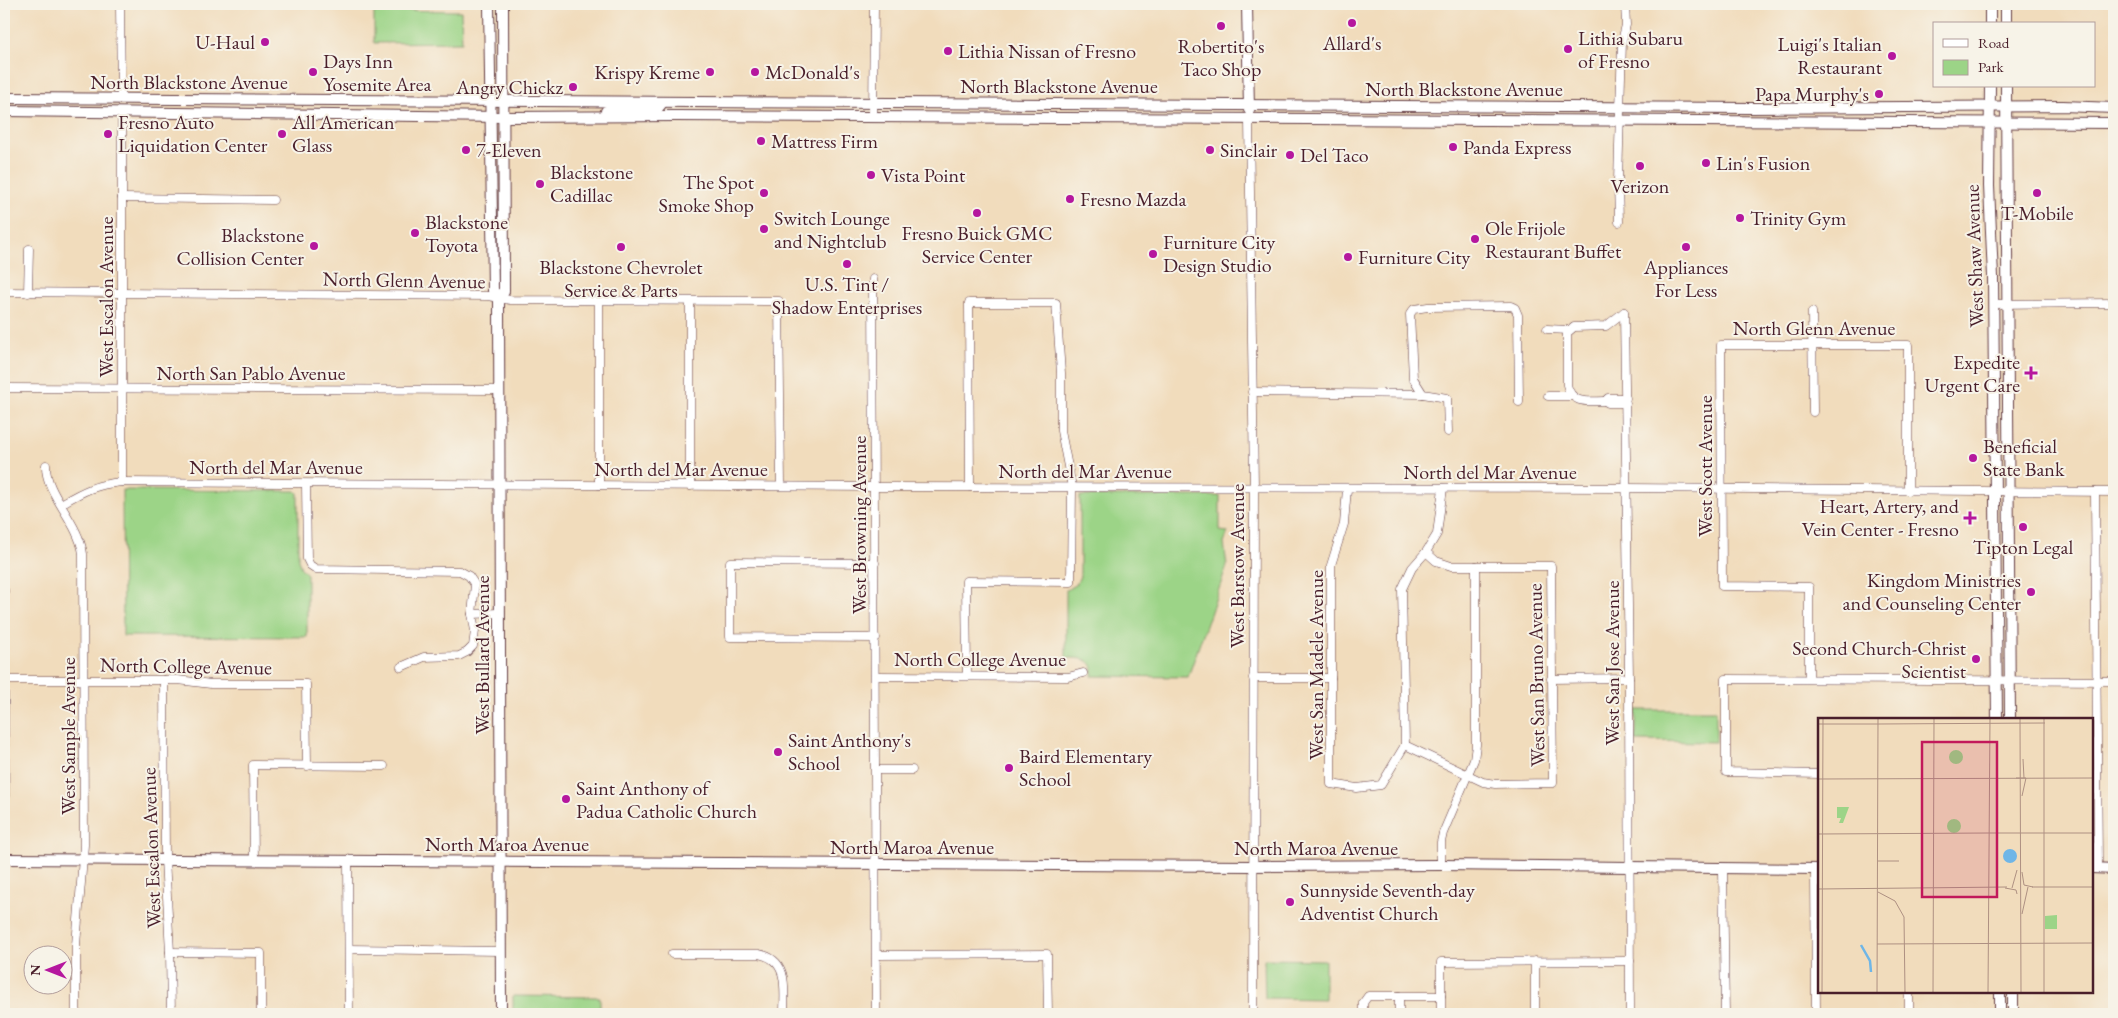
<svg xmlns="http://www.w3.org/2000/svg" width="2118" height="1018" viewBox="0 0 2118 1018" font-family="'EB Garamond',serif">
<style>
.green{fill:#9cd487;stroke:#737a59}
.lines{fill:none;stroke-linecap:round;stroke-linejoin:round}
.minor-casing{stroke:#633b41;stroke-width:9}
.major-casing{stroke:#633b41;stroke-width:12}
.minor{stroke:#fff;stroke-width:8}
.major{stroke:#fff;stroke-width:10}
.poi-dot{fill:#b5179e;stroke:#f7f3e8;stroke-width:2}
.labels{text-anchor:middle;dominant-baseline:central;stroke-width:4;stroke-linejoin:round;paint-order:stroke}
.poi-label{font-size:20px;fill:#4a1f2b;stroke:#f7f3e8;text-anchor:start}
.street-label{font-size:20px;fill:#4a1f2b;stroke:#f7f3e8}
.inset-river{fill:none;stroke:#6fb6e7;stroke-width:2.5}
.inset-road{fill:none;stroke:#ae9082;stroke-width:1}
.view{fill:#c2185b;fill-opacity:0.15;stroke:#c2185b;stroke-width:2.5}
.inset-edge{fill:none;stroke:#4a1f2b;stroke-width:2.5}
</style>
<rect width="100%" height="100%" fill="#f7f3e8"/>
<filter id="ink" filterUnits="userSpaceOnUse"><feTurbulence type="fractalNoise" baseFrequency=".02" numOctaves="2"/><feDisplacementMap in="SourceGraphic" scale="10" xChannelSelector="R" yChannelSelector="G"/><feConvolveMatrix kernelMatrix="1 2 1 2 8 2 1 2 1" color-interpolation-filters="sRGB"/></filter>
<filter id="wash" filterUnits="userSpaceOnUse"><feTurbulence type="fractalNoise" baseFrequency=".0096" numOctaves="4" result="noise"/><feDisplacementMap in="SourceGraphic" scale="20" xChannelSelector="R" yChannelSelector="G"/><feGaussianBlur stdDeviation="1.12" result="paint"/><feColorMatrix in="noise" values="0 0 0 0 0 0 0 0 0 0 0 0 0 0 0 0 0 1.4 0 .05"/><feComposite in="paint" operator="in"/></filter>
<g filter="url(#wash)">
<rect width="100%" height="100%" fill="#f1dcbc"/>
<g class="green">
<path d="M 374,10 L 461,11 L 462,42 L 374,43 Z"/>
<path d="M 122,490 L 296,491 L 298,493 L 298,560 L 301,568 L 307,574 L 307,637 L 123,636 Z"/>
<path d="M 1080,496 L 1220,496 L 1220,531 L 1228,532 L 1224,543 L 1227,566 L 1188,677 L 1092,676 C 1097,658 1080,658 1066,658 L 1066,590 L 1076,585 L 1080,576 Z"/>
<path d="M 1636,710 L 1716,710 L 1716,742 L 1636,741 Z"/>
<path d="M 1264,959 L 1325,960 L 1325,999 L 1265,998 Z"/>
<path d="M 513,996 L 600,997 L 600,1014 L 513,1014 Z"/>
</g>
</g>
<g filter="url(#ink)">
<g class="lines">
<g class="minor-casing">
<g id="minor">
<path d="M 120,4 L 121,99"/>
<path d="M 122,112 L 122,482"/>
<path d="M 873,117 L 874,4"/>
<path d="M 1249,119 L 1254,488 L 1253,1014"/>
<path d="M 122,198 L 273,200"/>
<path d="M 1619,222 L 1618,181 L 1622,41 L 1626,25 L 1625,4"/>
<path d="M 873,279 L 876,1014"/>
<path d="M 4,292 L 488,296 L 510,300 L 779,301 L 781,486"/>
<path d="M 28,293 L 29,249"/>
<path d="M 599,300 L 599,485"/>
<path d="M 690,302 L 690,486"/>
<path d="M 1993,304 L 2114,303"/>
<path d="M 1624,312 L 1629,678 L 1630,1014"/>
<path d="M 1812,312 L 1813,412"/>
<path d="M 1547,329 L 1569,330"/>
<path d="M 4,388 L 498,390"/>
<path d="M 1252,392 L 1423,394"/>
<path d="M 1548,396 L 1571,396"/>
<path d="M 1626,398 L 1608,398 L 1605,401 L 1608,403 L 1626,403"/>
<path d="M 1605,401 C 1588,401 1572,405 1567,385 L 1567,333 L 1574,327 L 1606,326 L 1624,312"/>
<path d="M 1448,432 L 1447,398 L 1423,394 L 1413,378 L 1410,314 L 1414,309 L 1428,307 L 1511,306 L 1515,308 L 1518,315 L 1519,402"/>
<path d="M 46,465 C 45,494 79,522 83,554 L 84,845 L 76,945 L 76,1014"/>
<path d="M 306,484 L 307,559 L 310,565 L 316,569 L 460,571 L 469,576 L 475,585 L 472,614 L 475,631 L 473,646 L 467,652 L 459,656 L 424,657 L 401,667"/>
<path d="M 1347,489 L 1344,524 L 1331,565 L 1331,784 L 1357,788 L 1381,785 L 1405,745 L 1402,589 L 1412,568 L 1426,552 L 1437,534 L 1443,488"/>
<path d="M 2095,492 L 2098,868"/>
<path d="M 61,504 C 83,491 97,484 122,482 L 875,487 L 1627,488 L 2114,492"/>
<path d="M 875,563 L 730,562 L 730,637 L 876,638"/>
<path d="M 4,590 L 5,859"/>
<path d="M 472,614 L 499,613"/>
<path d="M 876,676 L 1068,677 L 1083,673"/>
<path d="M 967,676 L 966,581 L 1071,582 L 1072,487 L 1061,431 L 1061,373 L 1056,303 L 969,303 L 970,487"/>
<path d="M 1253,678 L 1331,678"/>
<path d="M 1551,679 L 1629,678"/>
<path d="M 1809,679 L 1809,587 L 1722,586 L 1721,345 L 1908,345 L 1908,491"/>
<path d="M 4,680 L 178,680 L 211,684 L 306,684 L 307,766"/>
<path d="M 164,680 L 165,859 L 170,952 L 171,1014"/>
<path d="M 1405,745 L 1483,782 L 1495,784 L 1553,783 L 1551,566 L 1451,566 L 1436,561 L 1426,552"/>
<path d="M 876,770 L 912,770"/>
<path d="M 1819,774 L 1726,772 L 1726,679 L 2114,681"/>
<path d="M 254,861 L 253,765 L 384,766"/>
<path d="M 348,861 L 349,1014"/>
<path d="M 1441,865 L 1441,842 L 1443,833 L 1474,760 L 1476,745 L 1476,566"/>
<path d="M 1723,869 L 1725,1014"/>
<path d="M 1815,869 L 1816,1014"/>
<path d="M 349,949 L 500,951"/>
<path d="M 170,952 L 261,953 L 261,1014"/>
<path d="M 672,954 L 759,954 C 790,960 784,990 784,1014"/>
<path d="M 877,955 L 1047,954 L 1048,1014"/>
<path d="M 1535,961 L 1535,1014"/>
<path d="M 1441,996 L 1441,1014"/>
<path d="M 1363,1014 L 1363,1003 L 1368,996 L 1399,996"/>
<path d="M 1399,1014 L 1399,996 L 1441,996 L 1441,962 L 1630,961"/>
<path d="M 1909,1014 L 1909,992"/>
</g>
</g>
<g class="major-casing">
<g id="major">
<path d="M 489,4 L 493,291 L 499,296"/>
<path d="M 1247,4 L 1249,110"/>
<path d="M 2006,4 L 2006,24"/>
<path d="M 1990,24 L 1990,4"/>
<path d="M 1990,86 L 1989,186 L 1993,277 L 1997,719"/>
<path d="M 2006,86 L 2010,719"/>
<path d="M 4,98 L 1751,108 L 2063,106 L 2114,108"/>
<path d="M 4,111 L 504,117 L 676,116 L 2114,123"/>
<path d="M 606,111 L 654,109 L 659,107 L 663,102"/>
<path d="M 499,296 L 501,1014"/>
<path d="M 499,296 L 504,292 L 503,4"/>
<path d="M 4,859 L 1252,866 L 1441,865 L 1819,869"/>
<path d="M 2092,868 L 2114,869"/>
<path d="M 2000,992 L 2000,1014"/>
<path d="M 2013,992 L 2013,1014"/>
</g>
</g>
<use href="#minor" class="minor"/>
<use href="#major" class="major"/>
</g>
</g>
<g class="poi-dot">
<circle cx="1352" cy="23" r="5"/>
<circle cx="1221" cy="26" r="5"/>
<circle cx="265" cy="42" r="5"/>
<circle cx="1568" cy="49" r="5"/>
<circle cx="948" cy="51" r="5"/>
<circle cx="1892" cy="56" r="5"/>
<circle cx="313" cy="72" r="5"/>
<circle cx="710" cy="72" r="5"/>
<circle cx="755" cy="72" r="5"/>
<circle cx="573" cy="87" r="5"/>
<circle cx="1879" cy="94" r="5"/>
<circle cx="108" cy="134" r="5"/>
<circle cx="282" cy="134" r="5"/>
<circle cx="761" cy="141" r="5"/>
<circle cx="1453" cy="147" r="5"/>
<circle cx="466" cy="150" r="5"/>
<circle cx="1210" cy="150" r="5"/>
<circle cx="1290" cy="155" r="5"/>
<circle cx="1706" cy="163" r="5"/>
<circle cx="1640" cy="166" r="5"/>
<circle cx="871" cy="175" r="5"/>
<circle cx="540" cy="184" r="5"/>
<circle cx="764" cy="193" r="5"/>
<circle cx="2037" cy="193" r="5"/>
<circle cx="1070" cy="199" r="5"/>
<circle cx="977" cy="213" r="5"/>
<circle cx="1740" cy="218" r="5"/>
<circle cx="764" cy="229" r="5"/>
<circle cx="415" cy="233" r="5"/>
<circle cx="1475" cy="239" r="5"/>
<circle cx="314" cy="246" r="5"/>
<circle cx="621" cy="247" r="5"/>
<circle cx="1686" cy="247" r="5"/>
<circle cx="1153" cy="254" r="5"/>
<circle cx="1348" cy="257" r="5"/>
<circle cx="847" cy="264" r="5"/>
<path d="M2028.5 365.5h5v5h5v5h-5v5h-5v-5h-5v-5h5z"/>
<circle cx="1973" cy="458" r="5"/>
<path d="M1967.5 510.5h5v5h5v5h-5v5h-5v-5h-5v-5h5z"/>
<circle cx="2023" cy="527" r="5"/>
<circle cx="2031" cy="592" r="5"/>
<circle cx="1976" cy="659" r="5"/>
<circle cx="778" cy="752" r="5"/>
<circle cx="1009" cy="768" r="5"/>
<circle cx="566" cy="799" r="5"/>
<circle cx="1290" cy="902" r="5"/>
</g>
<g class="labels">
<g class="poi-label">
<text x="1578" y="38">Lithia Subaru<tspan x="1578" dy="23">of Fresno</tspan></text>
<text x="255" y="42" text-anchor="end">U-Haul</text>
<text x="1352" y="43" text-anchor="middle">Allard's</text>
<text x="1882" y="44" text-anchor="end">Luigi's Italian<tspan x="1882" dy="23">Restaurant</tspan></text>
<text x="1221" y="46" text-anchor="middle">Robertito's<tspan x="1221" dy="23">Taco Shop</tspan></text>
<text x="958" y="51">Lithia Nissan of Fresno</text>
<text x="323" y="61">Days Inn<tspan x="323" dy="23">Yosemite Area</tspan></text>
<text x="700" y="72" text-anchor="end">Krispy Kreme</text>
<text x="765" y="72">McDonald's</text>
<text x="563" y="87" text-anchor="end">Angry Chickz</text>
<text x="1869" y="94" text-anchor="end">Papa Murphy's</text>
<text x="118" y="122">Fresno Auto<tspan x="118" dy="23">Liquidation Center</tspan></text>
<text x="292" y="122">All American<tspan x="292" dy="23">Glass</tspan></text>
<text x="771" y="141">Mattress Firm</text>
<text x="1463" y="147">Panda Express</text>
<text x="476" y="150">7-Eleven</text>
<text x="1220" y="150">Sinclair</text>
<text x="1300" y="155">Del Taco</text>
<text x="1716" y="163">Lin's Fusion</text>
<text x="550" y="172">Blackstone<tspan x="550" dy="23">Cadillac</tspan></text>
<text x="881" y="175">Vista Point</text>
<text x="754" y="182" text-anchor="end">The Spot<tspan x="754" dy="23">Smoke Shop</tspan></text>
<text x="1640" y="186" text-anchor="middle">Verizon</text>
<text x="1080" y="199">Fresno Mazda</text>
<text x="2037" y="213" text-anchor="middle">T-Mobile</text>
<text x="774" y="218">Switch Lounge<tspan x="774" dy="23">and Nightclub</tspan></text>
<text x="1750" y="218">Trinity Gym</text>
<text x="425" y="222">Blackstone<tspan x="425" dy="23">Toyota</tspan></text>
<text x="1485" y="228">Ole Frijole<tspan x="1485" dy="23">Restaurant Buffet</tspan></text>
<text x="977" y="233" text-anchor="middle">Fresno Buick GMC<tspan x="977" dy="23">Service Center</tspan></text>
<text x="304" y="235" text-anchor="end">Blackstone<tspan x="304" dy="23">Collision Center</tspan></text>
<text x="1163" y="242">Furniture City<tspan x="1163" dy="23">Design Studio</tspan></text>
<text x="1358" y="257">Furniture City</text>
<text x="621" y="267" text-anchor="middle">Blackstone Chevrolet<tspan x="621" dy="23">Service &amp; Parts</tspan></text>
<text x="1686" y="267" text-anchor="middle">Appliances<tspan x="1686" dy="23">For Less</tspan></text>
<text x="847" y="284" text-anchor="middle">U.S. Tint /<tspan x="847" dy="23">Shadow Enterprises</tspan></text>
<text x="2020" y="362" text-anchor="end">Expedite<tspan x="2020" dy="23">Urgent Care</tspan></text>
<text x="1983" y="446">Beneficial<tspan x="1983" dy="23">State Bank</tspan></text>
<text x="1959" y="506" text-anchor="end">Heart, Artery, and<tspan x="1959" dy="23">Vein Center - Fresno</tspan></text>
<text x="2023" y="547" text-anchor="middle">Tipton Legal</text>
<text x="2021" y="580" text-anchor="end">Kingdom Ministries<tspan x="2021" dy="23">and Counseling Center</tspan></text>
<text x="1966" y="648" text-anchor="end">Second Church-Christ<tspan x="1966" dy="23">Scientist</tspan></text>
<text x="788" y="740">Saint Anthony's<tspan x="788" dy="23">School</tspan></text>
<text x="1019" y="756">Baird Elementary<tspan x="1019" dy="23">School</tspan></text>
<text x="576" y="788">Saint Anthony of<tspan x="576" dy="23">Padua Catholic Church</tspan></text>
<text x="1300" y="890">Sunnyside Seventh-day<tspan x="1300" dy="23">Adventist Church</tspan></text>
</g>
<g class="street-label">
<text x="189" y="82">North Blackstone Avenue</text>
<text x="1059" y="86">North Blackstone Avenue</text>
<text x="1464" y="89">North Blackstone Avenue</text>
<text transform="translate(1974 256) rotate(-92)">West Shaw Avenue</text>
<text transform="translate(404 280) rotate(1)">North Glenn Avenue</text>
<text transform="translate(106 297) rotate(-90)">West Escalon Avenue</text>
<text x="1814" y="328">North Glenn Avenue</text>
<text x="251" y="373">North San Pablo Avenue</text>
<text transform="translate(1705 466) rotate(-90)">West Scott Avenue</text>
<text x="276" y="467">North del Mar Avenue</text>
<text x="681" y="469">North del Mar Avenue</text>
<text x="1085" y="471">North del Mar Avenue</text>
<text x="1490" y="472">North del Mar Avenue</text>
<text transform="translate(859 525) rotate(-90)">West Browning Avenue</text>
<text transform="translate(1237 566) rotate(-90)">West Barstow Avenue</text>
<text transform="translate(482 655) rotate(-90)">West Bullard Avenue</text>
<text x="980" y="659">North College Avenue</text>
<text transform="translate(1612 663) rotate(-90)">West San Jose Avenue</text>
<text transform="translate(1316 665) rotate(-90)">West San Madele Avenue</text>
<text transform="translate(186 666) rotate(1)">North College Avenue</text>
<text transform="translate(1536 675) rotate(-91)">West San Bruno Avenue</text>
<text transform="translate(68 736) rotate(-90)">West Sample Avenue</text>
<text x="507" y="844">North Maroa Avenue</text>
<text x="912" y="847">North Maroa Avenue</text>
<text transform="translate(151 848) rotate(-92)">West Escalon Avenue</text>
<text x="1316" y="848">North Maroa Avenue</text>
</g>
</g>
<g transform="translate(1818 718)">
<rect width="275" height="275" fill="#f1dcbc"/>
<path d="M131 39a7 7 0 1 1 14 0a7 7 0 1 1-14 0ZM 19,89 L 31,89 L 25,105 L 21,105 L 23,100 L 19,100 ZM129 108a7 7 0 1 1 14 0a7 7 0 1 1-14 0ZM 239,197 L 239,211 L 227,211 L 227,198 Z" fill="#9cd487"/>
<path d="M185 138a7 7 0 1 1 14 0a7 7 0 1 1-14 0Z" fill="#6fb6e7"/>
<path class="inset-river" d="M 43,227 L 52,243 L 53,254"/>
<path class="inset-road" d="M 202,0 L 203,275M 0,6 L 60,6M 60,6 L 227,5M 205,41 L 206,60M 198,60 L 208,60 L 204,78M 0,61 L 275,60M 170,115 L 275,115M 0,116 L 170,115M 60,143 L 81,143M 204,154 L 206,167 L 215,169M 214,169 L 275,169M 187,170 L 198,172 L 199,176M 194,170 L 199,152M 0,171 L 189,169M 60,174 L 77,183 L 86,199 L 87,275M 204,196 L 210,169M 59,226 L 275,225M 4,275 L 5,0M 59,275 L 60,0M 115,275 L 116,0M 170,275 L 172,0M 226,275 L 226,0"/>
<path class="view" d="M 104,24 L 179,24 L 179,179 L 104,179 Z"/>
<rect width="275" height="275" class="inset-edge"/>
</g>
<rect width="2118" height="1018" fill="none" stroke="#f7f3e8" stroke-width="20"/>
<rect x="1933" y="22" width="162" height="65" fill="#f7f3e8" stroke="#b29e9c"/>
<rect x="1943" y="39" width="25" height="8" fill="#ffffff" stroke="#b29e9c"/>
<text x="1978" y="48" font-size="15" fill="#4a1f2b">Road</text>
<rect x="1943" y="60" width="25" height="15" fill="#9cd487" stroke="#b29e9c"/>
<text x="1978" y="72" font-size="15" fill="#4a1f2b">Park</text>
<g transform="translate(48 970) rotate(270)"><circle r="24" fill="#f7f3e8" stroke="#b29e9c"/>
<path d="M0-4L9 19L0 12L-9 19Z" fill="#b5179e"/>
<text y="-8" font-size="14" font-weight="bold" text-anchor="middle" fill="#4a1f2b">N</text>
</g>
</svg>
